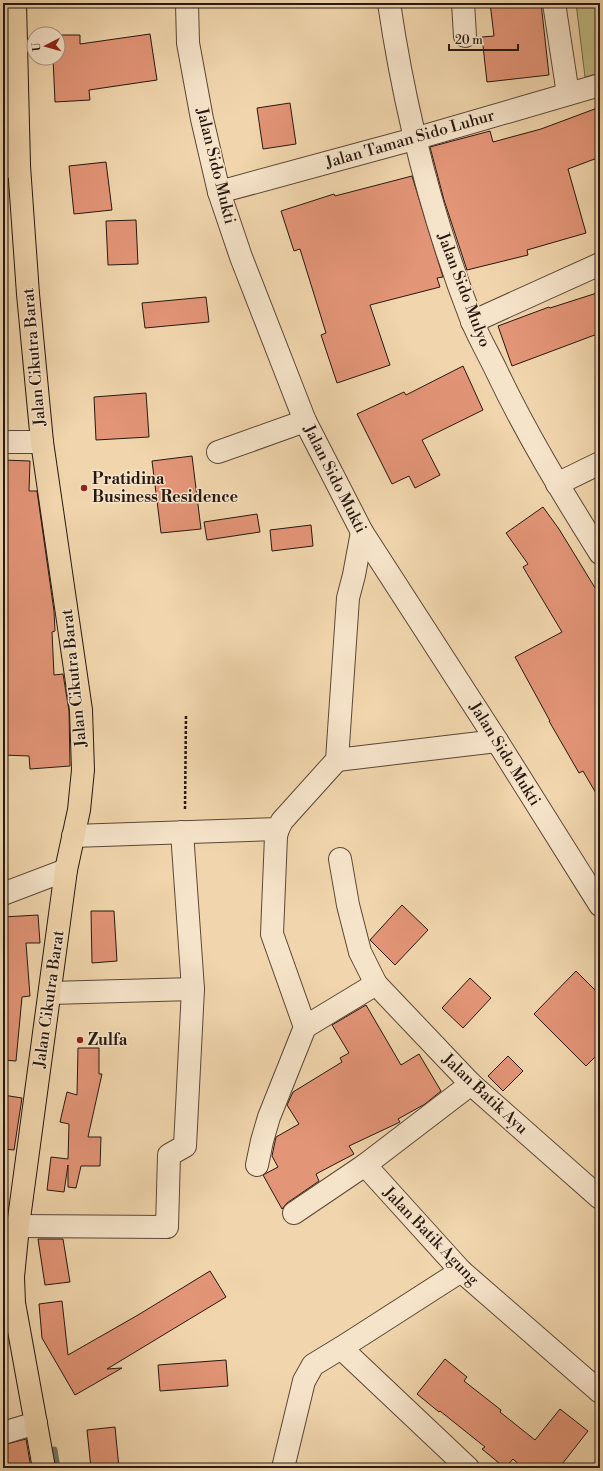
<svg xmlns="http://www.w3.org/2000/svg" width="603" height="1471" viewBox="0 0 603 1471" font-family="'Libre Bodoni',serif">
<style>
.green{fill:#c1bc85;stroke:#746a4a}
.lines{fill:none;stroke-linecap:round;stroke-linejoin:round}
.stream{stroke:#6d7969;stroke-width:7}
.building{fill:#e39577;stroke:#271710}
.minor-casing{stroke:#5a4737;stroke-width:24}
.major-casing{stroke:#271710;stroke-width:24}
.path{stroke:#271710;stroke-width:2.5;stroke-dasharray:3 2;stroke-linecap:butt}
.minor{stroke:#f6e4ca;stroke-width:22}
.major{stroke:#f1d6ad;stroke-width:22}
.poi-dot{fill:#8f2418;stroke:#f6e4ca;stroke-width:1.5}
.labels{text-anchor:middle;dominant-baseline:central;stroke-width:3;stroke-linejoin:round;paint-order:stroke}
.street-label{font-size:16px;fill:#271710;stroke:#f6e4ca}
.poi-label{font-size:16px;font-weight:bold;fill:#271710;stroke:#f6e4ca;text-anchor:start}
</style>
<rect width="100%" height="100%" fill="#f1d6ad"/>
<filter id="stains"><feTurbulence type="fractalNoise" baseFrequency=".005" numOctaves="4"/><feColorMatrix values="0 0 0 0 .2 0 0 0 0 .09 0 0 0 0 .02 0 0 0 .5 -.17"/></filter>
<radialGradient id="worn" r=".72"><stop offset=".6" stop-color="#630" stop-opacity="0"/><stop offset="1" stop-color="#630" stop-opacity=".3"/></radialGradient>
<path class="green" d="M 576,3 L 600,3 L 600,73 L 585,77 Z"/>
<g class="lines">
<path class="stream" d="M 54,1450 L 57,1468"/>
</g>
<g class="building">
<path d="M 490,3 L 541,3 L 549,75 L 487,82 L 482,37 L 494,36 Z"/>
<path d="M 150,34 L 157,80 L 89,90 L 90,100 L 55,102 L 53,58 L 58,58 L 58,35 L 80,35 L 80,44 Z"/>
<path d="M 290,103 L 296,144 L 263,149 L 257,108 Z"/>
<path d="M 600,107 L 600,157 L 568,169 L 586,233 L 527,250 L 528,255 L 467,270 L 444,200 L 430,147 L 490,131 L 493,142 L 541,129 Z"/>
<path d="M 106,162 L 112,210 L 74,214 L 69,166 Z"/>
<path d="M 412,176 L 443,277 L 437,278 L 440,287 L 370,305 L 390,365 L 337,383 L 321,335 L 326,333 L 300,249 L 294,251 L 281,211 L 334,194 L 335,196 Z"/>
<path d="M 136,220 L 138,264 L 108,265 L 106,221 Z"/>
<path d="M 600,292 L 600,333 L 512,366 L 498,326 L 549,307 L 550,308 Z"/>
<path d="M 206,297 L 209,322 L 145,328 L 142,303 Z"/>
<path d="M 463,366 L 483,410 L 422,440 L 440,475 L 415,488 L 409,476 L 392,484 L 357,414 L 404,392 L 406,395 Z"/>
<path d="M 146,393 L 149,437 L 96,440 L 94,397 Z"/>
<path d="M 192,456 L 201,529 L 161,533 L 152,461 Z"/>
<path d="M 3,460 L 30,461 L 29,491 L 37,491 L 54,611 L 55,631 L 52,632 L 54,675 L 63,674 L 69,711 L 70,766 L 30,769 L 29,756 L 3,755 Z"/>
<path d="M 543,507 L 559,529 L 600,596 L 600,800 L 583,771 L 579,773 L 549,721 L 550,721 L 515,657 L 562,632 L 523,567 L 528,564 L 506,533 Z"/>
<path d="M 257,514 L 260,532 L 207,540 L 204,522 Z"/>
<path d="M 311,525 L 313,546 L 272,551 L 270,530 Z"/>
<path d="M 402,905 L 428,930 L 395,965 L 370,940 Z"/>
<path d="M 91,911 L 114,911 L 117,961 L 92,963 Z"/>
<path d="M 38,915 L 40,943 L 26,943 L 30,996 L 22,997 L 16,1061 L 3,1060 L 3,917 Z"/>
<path d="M 576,971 L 600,995 L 600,1052 L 586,1066 L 534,1014 Z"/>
<path d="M 470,978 L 491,998 L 463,1028 L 442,1008 Z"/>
<path d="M 366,1005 L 401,1065 L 419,1054 L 441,1091 L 425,1104 L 398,1119 L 400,1122 L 349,1146 L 354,1154 L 316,1174 L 319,1181 L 287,1203 L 282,1209 L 263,1175 L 278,1167 L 272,1156 L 276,1137 L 299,1124 L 287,1105 L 293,1092 L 342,1062 L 340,1058 L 349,1053 L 332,1025 Z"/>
<path d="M 78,1048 L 99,1048 L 99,1074 L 102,1074 L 88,1137 L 101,1137 L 100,1166 L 81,1166 L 76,1188 L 68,1187 L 68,1165 L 64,1192 L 47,1190 L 51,1157 L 68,1159 L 69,1124 L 60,1122 L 67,1092 L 77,1095 Z"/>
<path d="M 508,1056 L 523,1071 L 503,1091 L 488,1076 Z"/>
<path d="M 3,1095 L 22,1098 L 14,1150 L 3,1149 Z"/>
<path d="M 38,1239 L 63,1239 L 70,1282 L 45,1285 Z"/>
<path d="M 210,1271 L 226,1297 L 107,1369 L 122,1368 L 75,1395 L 42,1338 L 39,1304 L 62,1301 L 68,1355 L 138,1315 Z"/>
<path d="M 445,1359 L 467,1377 L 464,1381 L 501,1410 L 500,1412 L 535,1440 L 560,1409 L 588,1431 L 559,1468 L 523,1468 L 513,1459 L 505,1468 L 482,1449 L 485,1447 L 440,1411 L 439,1412 L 417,1394 Z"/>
<path d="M 226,1360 L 228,1386 L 160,1391 L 158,1365 Z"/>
<path d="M 115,1427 L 119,1468 L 91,1468 L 87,1430 Z"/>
<path d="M 26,1439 L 31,1468 L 3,1468 L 3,1445 Z"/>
</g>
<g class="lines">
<g class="minor-casing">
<g id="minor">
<path d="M 187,3 L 188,43 L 202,119 L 219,192 L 241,257 L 305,421 L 362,532 L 497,741 L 600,905"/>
<path d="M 389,3 C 405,112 432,218 472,321 C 479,338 489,355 497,372 C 527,435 563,494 600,553"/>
<path d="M 463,3 L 465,36"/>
<path d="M 554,3 L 568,94"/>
<path d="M 3,167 L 19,166"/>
<path d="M 219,192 L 414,139 L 600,85"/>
<path d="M 472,322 L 600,264"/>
<path d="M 3,442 L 42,442"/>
<path d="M 218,452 L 305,421"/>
<path d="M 557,484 L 600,463"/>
<path d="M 337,760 L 497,741"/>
<path d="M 73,836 L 278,829"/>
<path d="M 340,859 L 348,905 L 360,952 L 376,984 L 471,1084 L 600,1198"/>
<path d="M 3,894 L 66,870"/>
<path d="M 50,993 L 193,989"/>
<path d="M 305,1027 L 272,934 L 276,836 L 278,829 L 282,821 L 337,760 L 348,598 L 354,575 L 362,532"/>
<path d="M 471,1084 L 365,1165 L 461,1271 L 600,1392"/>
<path d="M 257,1165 L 262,1141 L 269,1117 L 305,1027 L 376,984"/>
<path d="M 294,1213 L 365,1165"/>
<path d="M 18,1226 L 167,1227 L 169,1155 L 185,1146 L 193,989 L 182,832"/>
<path d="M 461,1271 L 341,1348 L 468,1468"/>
<path d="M 3,1433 L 36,1423"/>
<path d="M 283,1468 L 304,1381 L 313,1365 L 341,1348"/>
</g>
</g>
<g class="major-casing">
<path id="major" d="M 15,3 L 19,166 L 28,294 L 42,442 L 81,710 L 83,770 L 79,810 L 66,870 L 18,1226 L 13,1277 L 14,1303 L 44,1468"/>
</g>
<path class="path" d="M 185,809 L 186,714"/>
<use href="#minor" class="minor"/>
<use href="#major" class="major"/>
</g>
<g class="poi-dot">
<circle cx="84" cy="488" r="4"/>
<circle cx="80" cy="1040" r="4"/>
</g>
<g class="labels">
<g class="street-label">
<text transform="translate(410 139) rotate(-16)">Jalan Taman Sido Luhur</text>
<text transform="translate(216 166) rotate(76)">Jalan Sido Mukti</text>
<text transform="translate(464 290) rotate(69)">Jalan Sido Mulyo</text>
<text transform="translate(34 357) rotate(-95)">Jalan Cikutra Barat</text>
<text transform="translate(335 479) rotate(63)">Jalan Sido Mukti</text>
<text transform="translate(74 678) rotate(-96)">Jalan Cikutra Barat</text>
<text transform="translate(505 754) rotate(58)">Jalan Sido Mukti</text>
<text transform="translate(49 999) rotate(-82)">Jalan Cikutra Barat</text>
<text transform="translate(485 1094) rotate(43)">Jalan Batik Ayu</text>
<text transform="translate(431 1236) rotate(46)">Jalan Batik Agung</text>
</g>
<g class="poi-label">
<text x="92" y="479">Pratidina<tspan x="92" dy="18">Business Residence</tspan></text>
<text x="88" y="1040">Zulfa</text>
</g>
</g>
<rect width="603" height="1471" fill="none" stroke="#f1d6ad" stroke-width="16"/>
<rect x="4" y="4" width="595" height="1463" fill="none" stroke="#271710" stroke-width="2"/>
<rect x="8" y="8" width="587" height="1455" fill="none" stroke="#271710"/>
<g transform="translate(46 46) rotate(264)"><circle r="19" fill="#f6e4ca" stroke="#a39280"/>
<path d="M0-3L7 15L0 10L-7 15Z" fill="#8f2418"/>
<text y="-6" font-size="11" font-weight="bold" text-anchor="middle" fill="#271710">U</text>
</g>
<path d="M449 44v6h69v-6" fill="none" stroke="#271710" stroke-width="2"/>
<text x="455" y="44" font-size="12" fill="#271710" stroke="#f6e4ca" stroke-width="3" paint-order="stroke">20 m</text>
<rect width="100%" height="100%" filter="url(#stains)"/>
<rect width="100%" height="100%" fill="url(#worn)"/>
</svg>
